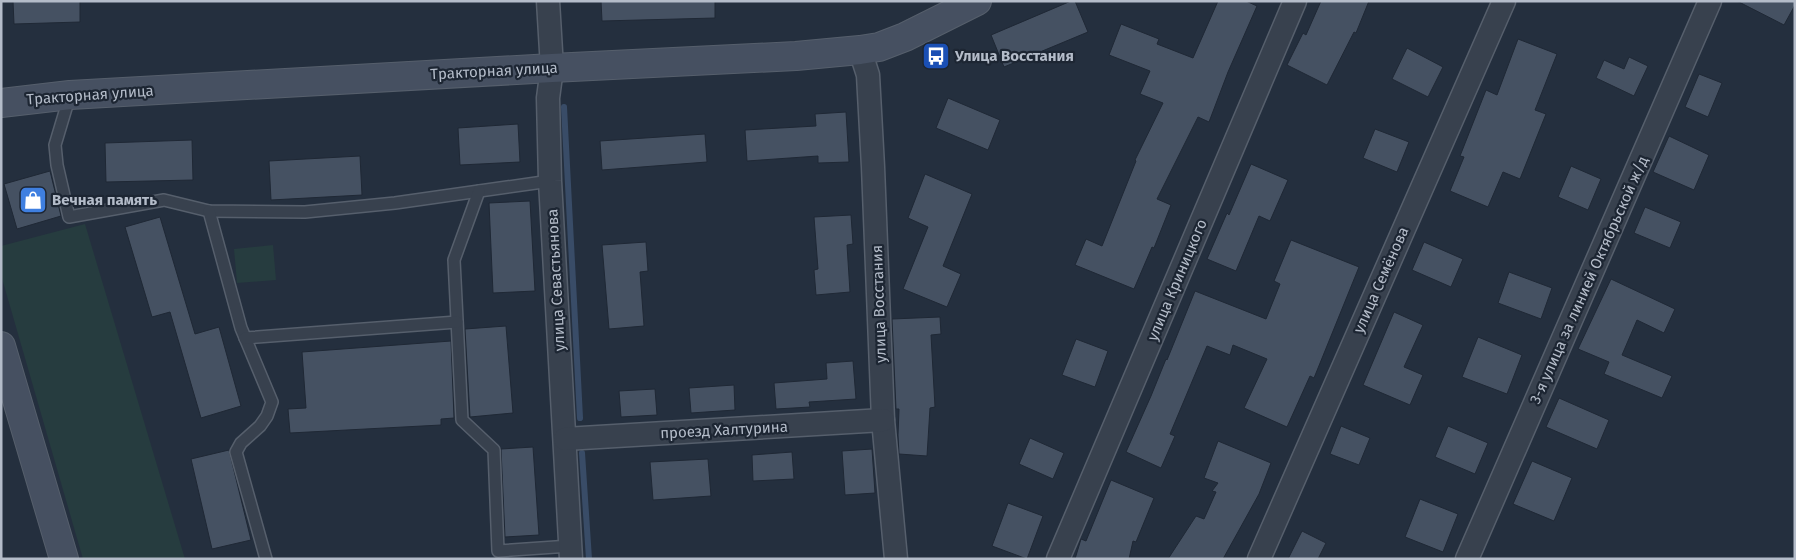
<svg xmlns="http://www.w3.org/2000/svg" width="1796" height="560" viewBox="0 0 1796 560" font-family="'Fira Sans',sans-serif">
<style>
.green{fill:#263c3f}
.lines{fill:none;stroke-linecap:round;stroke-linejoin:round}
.stream{stroke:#394c67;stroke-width:6}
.building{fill:#455162;stroke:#1f2835}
.service-casing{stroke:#565f6c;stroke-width:14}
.minor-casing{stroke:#565f6c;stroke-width:25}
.secondary-casing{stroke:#565f6c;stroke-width:30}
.service{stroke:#38414e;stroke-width:11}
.minor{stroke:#38414e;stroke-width:22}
.secondary{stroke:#465061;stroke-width:28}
.labels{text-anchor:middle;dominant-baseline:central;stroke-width:4.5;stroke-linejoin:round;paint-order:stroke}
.poi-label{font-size:15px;font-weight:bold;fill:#b4bcc9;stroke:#1d2633;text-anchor:start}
.street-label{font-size:15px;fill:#b4bcc9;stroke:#1d2633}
</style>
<rect width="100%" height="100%" fill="#242f3e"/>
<g class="green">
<path d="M 85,224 L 185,559 L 83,559 L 1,275 L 1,246 Z"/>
<path d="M 273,245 L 276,280 L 237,283 L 234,249 Z"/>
</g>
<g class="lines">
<g class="stream">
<path d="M 564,107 L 580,418"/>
<path d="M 582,453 L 589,559"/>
</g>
</g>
<g class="building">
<path d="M 13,1 L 80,1 L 80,22 L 14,24 Z"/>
<path d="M 601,1 L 715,1 L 715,18 L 602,21 Z"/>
<path d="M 1071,1 L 1075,1 L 1088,32 L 1004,67 L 991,35 Z"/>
<path d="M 1218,1 L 1246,1 L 1257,6 L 1228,72 L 1209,122 L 1198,117 L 1157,199 L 1171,205 L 1154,248 L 1152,247 L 1134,289 L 1075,265 L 1086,239 L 1102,246 L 1136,161 L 1135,160 L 1163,103 L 1140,94 L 1150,71 L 1109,55 L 1121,24 L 1159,39 L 1157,44 L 1193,58 Z"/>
<path d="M 1321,1 L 1369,1 L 1356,33 L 1354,32 L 1327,85 L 1287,65 L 1303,33 L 1306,35 Z"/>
<path d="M 1737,1 L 1795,1 L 1795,5 L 1784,25 Z"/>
<path d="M 1518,39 L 1557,54 L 1535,110 L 1546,114 L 1520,179 L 1503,172 L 1488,207 L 1450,191 L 1464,157 L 1460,156 L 1486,90 L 1497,95 Z"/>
<path d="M 1407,48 L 1443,67 L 1428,97 L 1392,79 Z"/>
<path d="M 1629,57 L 1648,66 L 1634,96 L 1596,78 L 1604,60 L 1624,69 Z"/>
<path d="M 1699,74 L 1722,83 L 1708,117 L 1685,107 Z"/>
<path d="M 948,98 L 1000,120 L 988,150 L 936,128 Z"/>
<path d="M 846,112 L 849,162 L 818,163 L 818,156 L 747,161 L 745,130 L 816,126 L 815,114 Z"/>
<path d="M 518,124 L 520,162 L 460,165 L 458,128 Z"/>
<path d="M 1375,129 L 1409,142 L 1397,172 L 1363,158 Z"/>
<path d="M 705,134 L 707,162 L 602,170 L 600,141 Z"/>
<path d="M 1669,136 L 1709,155 L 1694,190 L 1653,172 Z"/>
<path d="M 192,140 L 193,180 L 106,182 L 105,143 Z"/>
<path d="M 360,156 L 362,195 L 271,200 L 269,161 Z"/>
<path d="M 1251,164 L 1288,180 L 1270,221 L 1259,216 L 1236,271 L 1207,259 L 1227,213 L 1229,215 Z"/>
<path d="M 1571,166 L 1601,179 L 1588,210 L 1558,197 Z"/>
<path d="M 50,171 L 61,216 L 17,229 L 4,184 Z"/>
<path d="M 925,174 L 972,194 L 943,266 L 961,274 L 947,307 L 903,289 L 928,227 L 908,218 Z"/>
<path d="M 530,201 L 535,291 L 493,293 L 489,203 Z"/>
<path d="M 1645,207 L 1681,222 L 1670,248 L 1634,233 Z"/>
<path d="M 851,215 L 853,244 L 847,245 L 850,292 L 816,295 L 814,270 L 818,269 L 814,217 Z"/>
<path d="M 160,217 L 195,334 L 219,327 L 241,406 L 201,418 L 170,312 L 152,317 L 125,227 Z"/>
<path d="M 1291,240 L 1359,267 L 1314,378 L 1310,376 L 1287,427 L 1244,408 L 1267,359 L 1233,345 L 1230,355 L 1207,346 L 1170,434 L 1175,436 L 1161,468 L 1126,452 L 1151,396 L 1166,359 L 1167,360 L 1195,291 L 1266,319 L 1280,284 L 1274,281 Z"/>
<path d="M 646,242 L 648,271 L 640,272 L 644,326 L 609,329 L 602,245 Z"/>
<path d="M 1424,242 L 1463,259 L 1451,287 L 1412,270 Z"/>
<path d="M 1509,272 L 1552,288 L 1541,319 L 1498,303 Z"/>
<path d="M 1611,279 L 1675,309 L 1664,333 L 1637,320 L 1622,355 L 1672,376 L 1662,398 L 1604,374 L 1609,362 L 1578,349 Z"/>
<path d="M 1394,312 L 1423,325 L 1404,367 L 1423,375 L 1410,405 L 1363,385 Z"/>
<path d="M 940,317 L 941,334 L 931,335 L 935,407 L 930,408 L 927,456 L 899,454 L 898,435 L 899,409 L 896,409 L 892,319 Z"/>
<path d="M 506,326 L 513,413 L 470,417 L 465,329 Z"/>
<path d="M 1478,337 L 1522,355 L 1507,394 L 1462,377 Z"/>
<path d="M 1076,339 L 1108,351 L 1095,387 L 1062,375 Z"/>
<path d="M 451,341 L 454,418 L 441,419 L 441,425 L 290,433 L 288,409 L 306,408 L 302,352 Z"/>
<path d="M 853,361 L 856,399 L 809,402 L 810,407 L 776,409 L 774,383 L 827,379 L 826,363 Z"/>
<path d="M 734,385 L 735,410 L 691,413 L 689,388 Z"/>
<path d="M 655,389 L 657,415 L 621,417 L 619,391 Z"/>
<path d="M 1559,398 L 1609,420 L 1597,449 L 1546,427 Z"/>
<path d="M 1341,426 L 1370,438 L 1359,465 L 1330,454 Z"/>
<path d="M 1448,426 L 1488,443 L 1475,474 L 1435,457 Z"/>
<path d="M 1030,438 L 1064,453 L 1053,479 L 1019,464 Z"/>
<path d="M 1218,441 L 1271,463 L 1259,494 L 1223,559 L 1168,559 L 1196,516 L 1204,519 L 1216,492 L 1212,491 L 1218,483 L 1204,478 Z"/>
<path d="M 533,447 L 539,535 L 505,537 L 501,449 Z"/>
<path d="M 872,449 L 875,493 L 845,495 L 842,451 Z"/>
<path d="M 229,450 L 251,540 L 212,549 L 191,459 Z"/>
<path d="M 792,452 L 794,479 L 753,481 L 752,455 Z"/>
<path d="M 708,459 L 711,496 L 653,500 L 650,462 Z"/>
<path d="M 1532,461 L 1572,478 L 1554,521 L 1513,504 Z"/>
<path d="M 1111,480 L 1154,498 L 1136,542 L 1133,541 L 1129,559 L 1075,559 L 1081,539 L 1086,541 Z"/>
<path d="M 1420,499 L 1458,514 L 1443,552 L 1405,537 Z"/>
<path d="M 1008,503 L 1043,516 L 1027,559 L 992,546 Z"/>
<path d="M 1302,531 L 1326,543 L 1318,559 L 1288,559 Z"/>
</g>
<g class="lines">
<g class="service-casing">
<g id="service">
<path d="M 70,95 L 55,145 L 57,165 L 69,217 L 164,200 L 209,211 L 305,212 L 395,203 L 550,181"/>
<path d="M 479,191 L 454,260 L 462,420 L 494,450 L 498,551 L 570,546"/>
<path d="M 209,211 L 241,328 L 272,402 L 267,416 L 260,426 L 241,443 L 236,452 L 266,559"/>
<path d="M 245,338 L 457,322"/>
</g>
</g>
<g class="minor-casing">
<g id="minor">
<path d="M 548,1 L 552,68 L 548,98 L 550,181 L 571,559"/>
<path d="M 860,50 L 868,75 L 873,167 L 883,420 L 896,559"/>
<path d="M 565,439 L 883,420"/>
<path d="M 1058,559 L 1295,1"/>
<path d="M 1259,559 L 1504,1"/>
<path d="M 1467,559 L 1710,1"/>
</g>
</g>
<g class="secondary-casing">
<g id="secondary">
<path d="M 1,103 L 70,95 L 552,68 L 796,56 L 860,50 L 879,47 L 905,37 L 977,1"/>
<path d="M 1,346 L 64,559"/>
</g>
</g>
<use href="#service" class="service"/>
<use href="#minor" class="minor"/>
<use href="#secondary" class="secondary"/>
</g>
<defs>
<g id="bus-square" transform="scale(1.4375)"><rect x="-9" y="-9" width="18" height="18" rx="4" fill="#1a4fb4" stroke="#1d2633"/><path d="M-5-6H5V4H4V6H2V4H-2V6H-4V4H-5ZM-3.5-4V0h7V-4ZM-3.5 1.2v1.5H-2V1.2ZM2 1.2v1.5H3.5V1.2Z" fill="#fff"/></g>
<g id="shop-square" transform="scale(1.4375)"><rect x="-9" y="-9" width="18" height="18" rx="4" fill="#3f7fe0" stroke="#1d2633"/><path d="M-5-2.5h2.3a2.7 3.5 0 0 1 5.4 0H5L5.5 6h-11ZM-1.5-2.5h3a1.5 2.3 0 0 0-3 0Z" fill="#fff"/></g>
</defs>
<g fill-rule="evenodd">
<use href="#bus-square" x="936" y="56"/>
<use href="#shop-square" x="33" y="200"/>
</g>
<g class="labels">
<g class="poi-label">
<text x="955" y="56">Улица Восстания</text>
<text x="52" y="200">Вечная память</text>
</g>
<g class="street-label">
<text transform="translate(494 71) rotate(-3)">Тракторная улица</text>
<text transform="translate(90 95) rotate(-4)">Тракторная улица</text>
<text transform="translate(556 280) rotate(-93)">улица Севастьянова</text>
<text transform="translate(1177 280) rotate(-67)">улица Криницкого</text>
<text transform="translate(1381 280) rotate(-66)">улица Семёнова</text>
<text transform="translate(1589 280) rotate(-66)">3-я улица за линией Октябрьской ж/д</text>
<text transform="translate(879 304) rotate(-92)">улица Восстания</text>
<text transform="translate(724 430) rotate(-3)">проезд Халтурина</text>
</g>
</g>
<rect width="1796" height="560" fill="none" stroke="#b4bcc9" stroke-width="5"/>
</svg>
